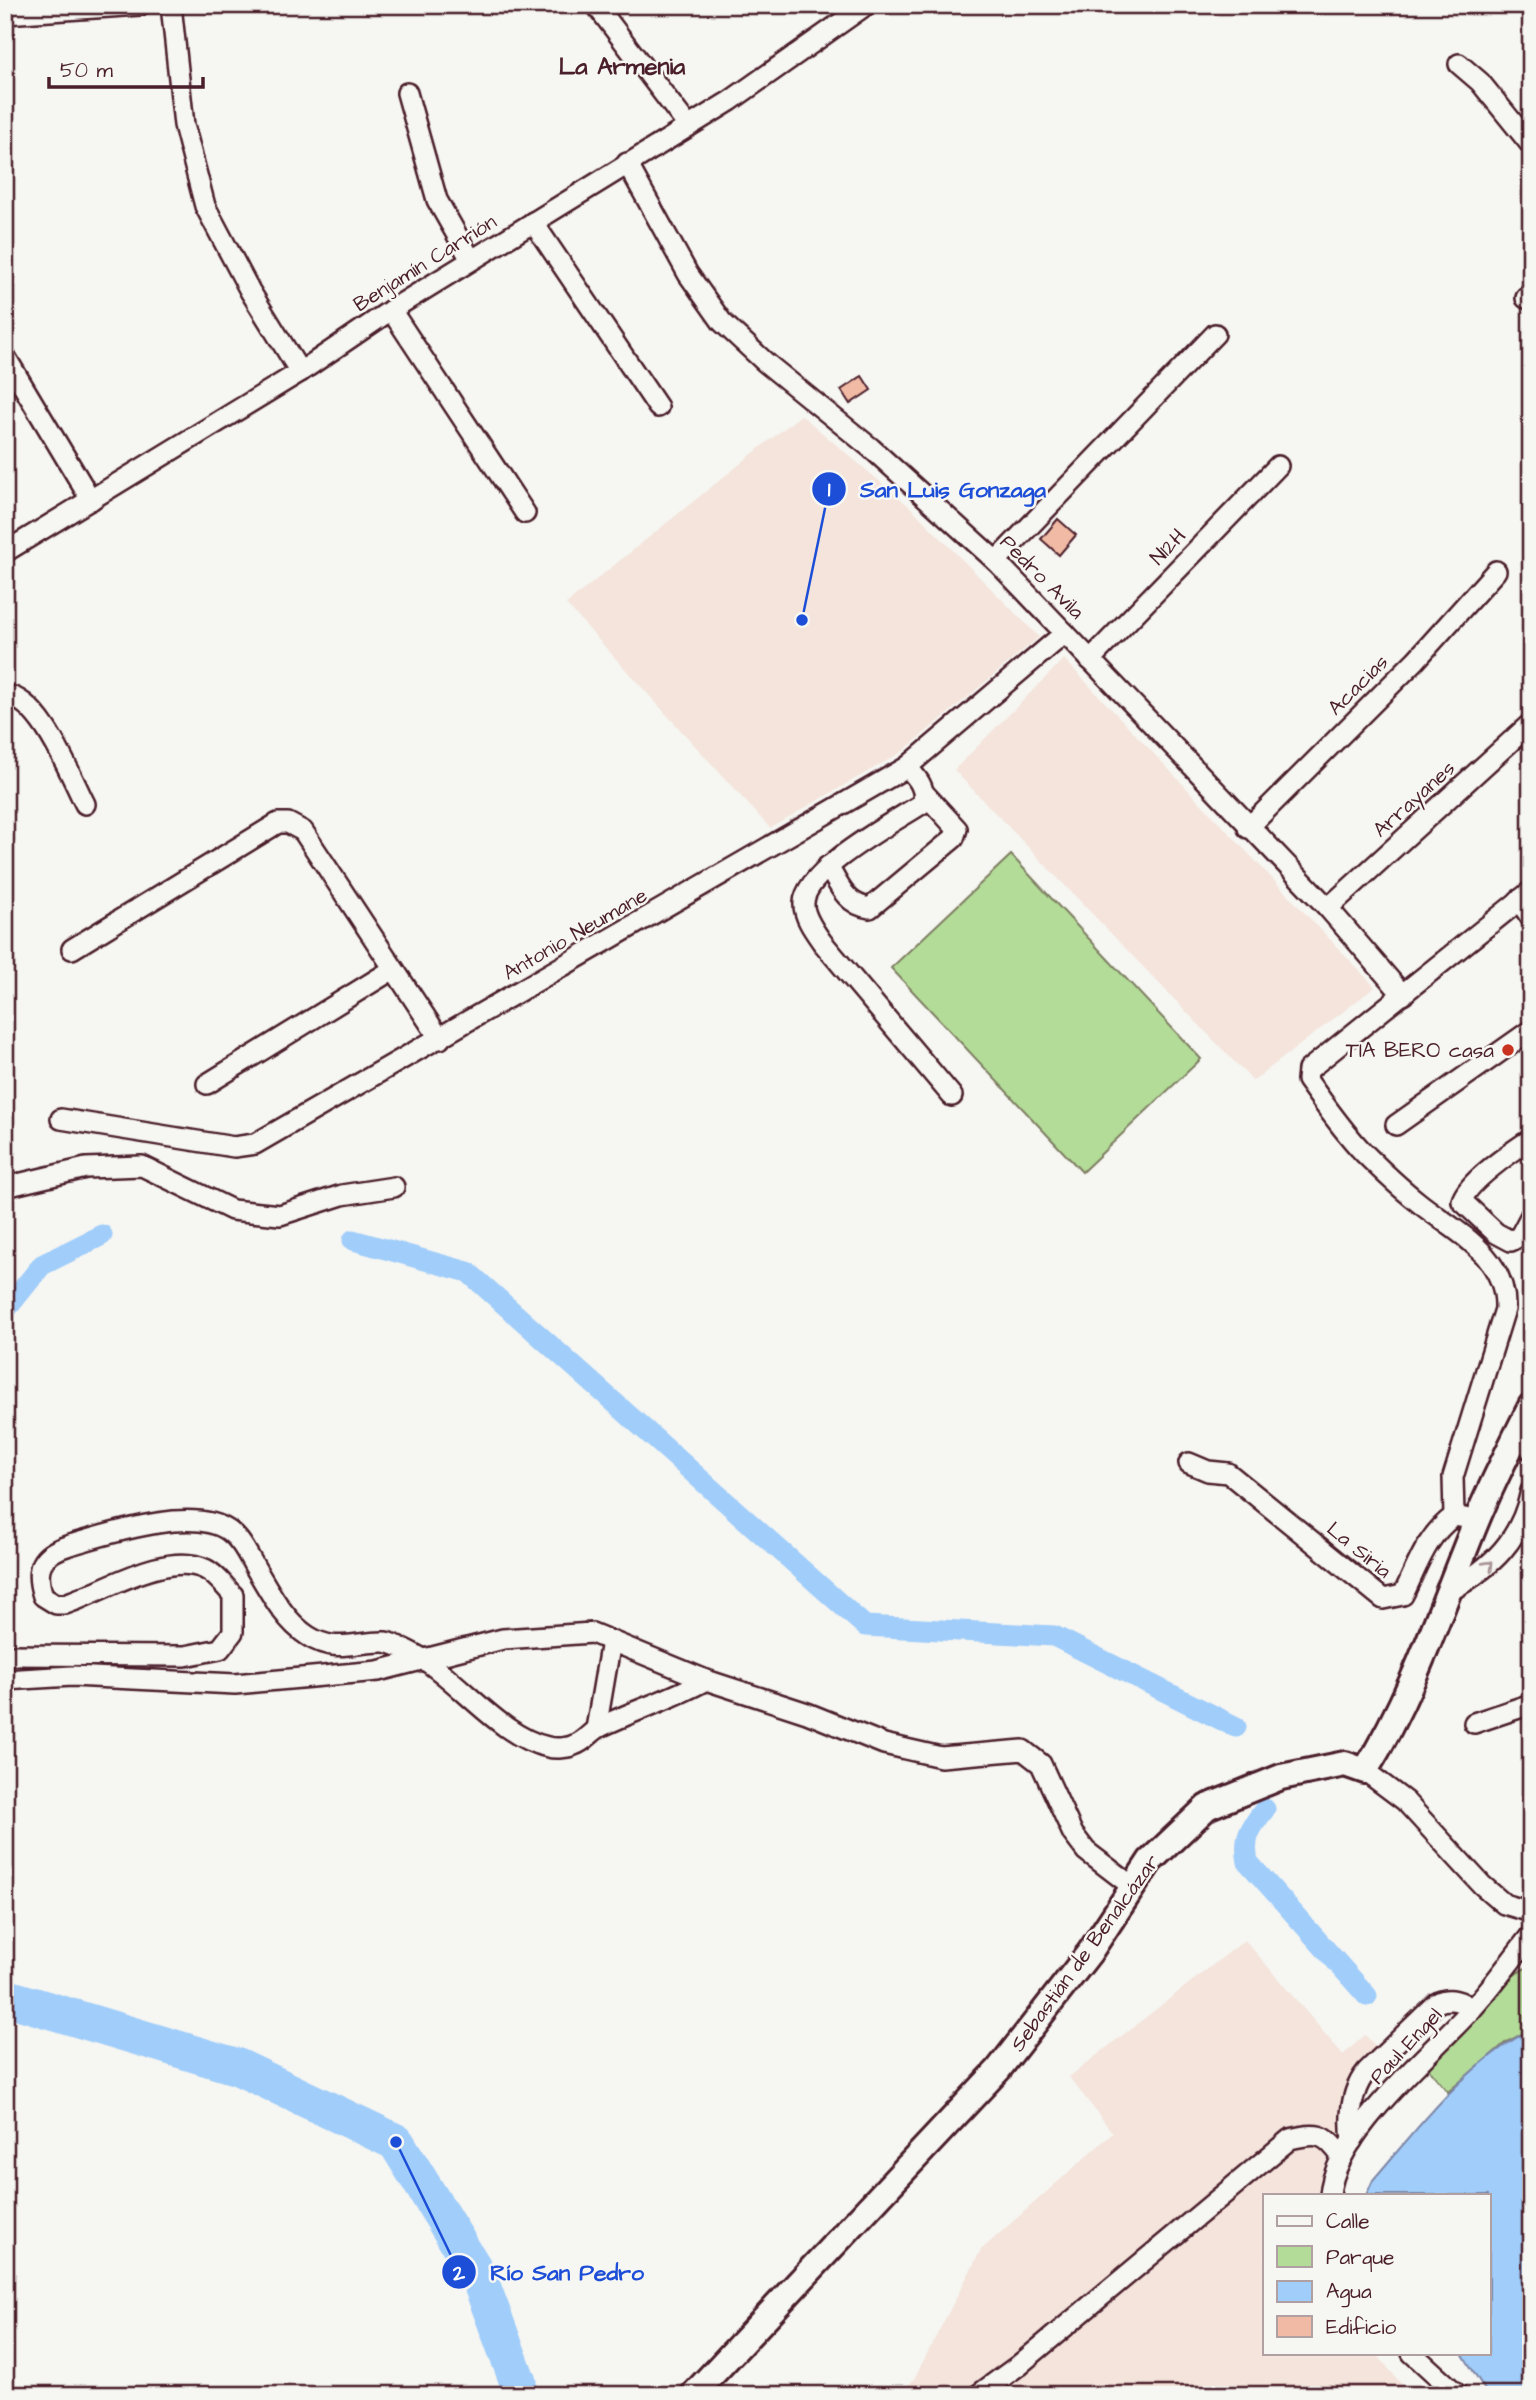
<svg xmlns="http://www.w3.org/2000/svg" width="1536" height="2400" viewBox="0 0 1536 2400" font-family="'Architects Daughter',sans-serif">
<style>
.built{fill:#f4e4db}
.green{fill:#b3dc98;stroke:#7e7e62;stroke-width:2}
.water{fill:#a0cdfa;stroke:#7e87a7;stroke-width:2}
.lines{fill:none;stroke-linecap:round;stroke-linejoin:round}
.canal{stroke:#a0cdfa;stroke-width:21}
.river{stroke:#a0cdfa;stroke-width:37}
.building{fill:#f0baa4;stroke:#4a1f2b;stroke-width:2}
.minor-casing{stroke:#4a1f2b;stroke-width:24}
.major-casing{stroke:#4a1f2b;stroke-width:30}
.minor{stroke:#f6f6f2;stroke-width:19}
.major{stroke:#f6f6f2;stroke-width:24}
.oneway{stroke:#a99598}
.poi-dot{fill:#c8321e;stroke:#f6f6f2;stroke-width:2.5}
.labels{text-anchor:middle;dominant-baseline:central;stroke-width:5;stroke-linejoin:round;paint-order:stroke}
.street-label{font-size:21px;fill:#4a1f2b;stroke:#f6f6f2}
.poi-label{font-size:21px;fill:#4a1f2b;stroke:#f6f6f2;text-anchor:end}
.quarter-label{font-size:24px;font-weight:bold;fill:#4a1f2b;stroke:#f6f6f2}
.leader{fill:none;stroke:#1d4ed8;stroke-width:2.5}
.callout-dot{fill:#1d4ed8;stroke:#f6f6f2;stroke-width:2.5}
.mark-label{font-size:21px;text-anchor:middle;font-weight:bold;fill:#fff}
.callout-label{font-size:23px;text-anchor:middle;font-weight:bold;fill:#1d4ed8;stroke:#f6f6f2;stroke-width:5;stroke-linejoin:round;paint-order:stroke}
</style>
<rect width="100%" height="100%" fill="#f6f6f2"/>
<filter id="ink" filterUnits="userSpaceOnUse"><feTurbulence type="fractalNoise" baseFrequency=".0143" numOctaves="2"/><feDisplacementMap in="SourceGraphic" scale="14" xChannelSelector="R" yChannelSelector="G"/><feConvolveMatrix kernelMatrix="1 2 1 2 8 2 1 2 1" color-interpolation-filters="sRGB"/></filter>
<g filter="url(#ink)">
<g class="built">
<path d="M 801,415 L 910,507 L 1039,637 L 902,752 L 770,828 L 566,604 Z"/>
<path d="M 1064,659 L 1375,987 L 1253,1081 L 954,770 Z"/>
<path d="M 1245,1940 L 1343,2055 L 1365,2035 L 1392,2064 L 1371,2087 L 1331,2146 L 1316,2195 L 1265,2195 L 1265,2353 L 1376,2353 L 1410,2395 L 900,2395 L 914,2379 L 981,2250 L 1113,2133 L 1069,2077 Z"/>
</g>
<g class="green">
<path d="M 1011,855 L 1201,1059 L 1082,1172 L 891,968 Z"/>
<path d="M 1531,1965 L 1531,2029 L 1505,2043 L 1448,2092 L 1427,2067 C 1457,2032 1488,1986 1531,1965 Z"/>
</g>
<path class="water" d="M 1531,2029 L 1531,2395 L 1488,2395 L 1462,2353 L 1489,2353 L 1489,2195 L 1366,2195 L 1373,2180 C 1421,2124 1465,2065 1531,2029 Z"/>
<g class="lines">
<g class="canal">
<path d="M 353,1240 L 468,1272 L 865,1626 L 1054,1636 L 1236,1727"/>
<path d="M 5,1311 L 42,1265 L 102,1235"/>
<path d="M 1265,1809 C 1250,1828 1243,1838 1248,1862 L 1367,1996"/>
</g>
<path class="river" d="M 5,1997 L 238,2067 L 396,2142 L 478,2275 L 518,2382 L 517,2395"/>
</g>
<g class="building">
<path d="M 862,376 L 871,390 L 850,404 L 841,390 Z"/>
<path d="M 1058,519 L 1076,535 L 1059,555 L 1041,539 Z"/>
</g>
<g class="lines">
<g class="minor-casing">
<g id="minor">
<path d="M 171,5 L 184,125 L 205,206 L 250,291 L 300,372"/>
<path d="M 596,5 L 688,126"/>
<path d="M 5,14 L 140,5"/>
<path d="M 1459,64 L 1480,82 L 1531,145"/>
<path d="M 407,93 L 437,200 L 471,260"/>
<path d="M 627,163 L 688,274 L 722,322 L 765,362 L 871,448 L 996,561 L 1328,908 L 1403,995"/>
<path d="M 533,222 L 658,407"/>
<path d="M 1526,298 L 1531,293"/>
<path d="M 391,310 L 525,513"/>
<path d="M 5,356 L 91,500"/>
<path d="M 5,552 L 300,372 L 391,310 L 730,101 L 866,5"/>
<path d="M 996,561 L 1215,334"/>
<path d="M 1090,660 L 1278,466"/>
<path d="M 5,695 C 41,698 70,775 85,804"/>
<path d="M 907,767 C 917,778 926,787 923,803 C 896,821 805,869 804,903 C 803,916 815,932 822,942 L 952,1096"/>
<path d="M 1248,828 L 1416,660 L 1496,571"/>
<path d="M 828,866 C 839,885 846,905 870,908 L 954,838 L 957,829 L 925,794"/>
<path d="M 1519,900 L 1531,918"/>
<path d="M 1328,908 L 1531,723"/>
<path d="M 72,949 L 278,823 L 288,823 L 303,831 L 440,1039"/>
<path d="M 207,1084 L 392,970"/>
<path d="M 61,1119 L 234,1147 L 255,1144 L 907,767 L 1065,633"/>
<path d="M 1396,1125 L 1531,1030"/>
<path d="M 1531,1139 C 1514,1150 1467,1182 1462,1201 L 1496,1233 L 1511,1241 L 1520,1236 L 1531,1215"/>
<path d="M 5,1187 L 86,1168 L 142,1166 L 232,1210 L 280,1215 L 342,1195 L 394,1187"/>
<path d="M 1523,1421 L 1531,1450"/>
<path d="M 1189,1463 L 1208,1471 L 1228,1473 L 1383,1599 L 1403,1595 C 1418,1565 1426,1536 1454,1516 L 1465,1518"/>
<path d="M 1454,1516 L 1453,1477 L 1505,1309 C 1507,1255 1454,1231 1418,1202 C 1399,1187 1380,1169 1363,1152 C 1342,1130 1325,1105 1307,1080 L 1308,1070 L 1531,891"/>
<path d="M 1450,1591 C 1492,1567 1521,1540 1531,1491"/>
<path d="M 5,1655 L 185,1656 L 220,1649 L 233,1632 L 233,1595 C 225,1587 216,1574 205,1569 C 167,1550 102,1592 65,1604 L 56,1604 L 43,1596 C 34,1568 40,1554 70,1545 C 108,1534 194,1505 229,1531 C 243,1541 250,1560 259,1574 C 272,1596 286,1622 308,1636 C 336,1654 356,1641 385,1642 C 395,1643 414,1654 423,1659 C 462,1684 503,1738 548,1747 C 555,1749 568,1748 574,1745 C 585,1742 590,1732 600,1727 C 635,1710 672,1699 706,1680"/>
<path d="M 5,1680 L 72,1676 L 235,1684 L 378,1671 L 503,1639 L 592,1633 L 706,1680 L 807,1713 L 884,1744 L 941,1757 L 1023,1750 L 1041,1764 L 1073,1834 L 1086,1851 L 1133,1887"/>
<path d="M 1474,1723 L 1531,1704"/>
<path d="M 596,1729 L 611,1641"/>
<path d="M 1365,1771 L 1405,1801 L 1482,1885 L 1504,1904 L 1531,1912"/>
<path d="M 1352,2141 C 1349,2117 1351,2090 1367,2071 L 1437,2003 C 1448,1997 1463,2000 1471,2010"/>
<path d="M 1330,2195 C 1334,2134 1429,2056 1470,2011 C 1492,1987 1511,1960 1531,1935"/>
<path d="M 1412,2353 L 1458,2395"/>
<path d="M 978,2395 L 1019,2365 L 1290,2139 C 1317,2133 1324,2132 1341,2156"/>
</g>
</g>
<g class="major-casing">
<path id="major" d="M 693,2395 L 998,2070 L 1090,1952 L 1150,1861 L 1207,1807 L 1281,1777 L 1345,1764 L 1365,1771 C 1414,1692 1441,1607 1476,1522 C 1492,1483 1512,1444 1531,1406"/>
</g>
<use href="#minor" class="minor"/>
<use href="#major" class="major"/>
</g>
<defs><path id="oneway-chevron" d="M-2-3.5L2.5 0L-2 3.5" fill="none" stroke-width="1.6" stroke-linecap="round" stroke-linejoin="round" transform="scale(1.75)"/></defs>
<use class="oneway" href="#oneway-chevron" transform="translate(1489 1565) rotate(-46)"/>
</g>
<circle class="poi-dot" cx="1508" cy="1050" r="7"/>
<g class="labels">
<g class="street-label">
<text transform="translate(425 263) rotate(-32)">Benjamín Carrión</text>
<text transform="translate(1168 547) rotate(-46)">N12H</text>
<text transform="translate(1042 577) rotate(45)">Pedro Avila</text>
<text transform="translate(1358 685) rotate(-45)">Acacias</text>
<text transform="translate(1414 799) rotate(-42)">Arrayanes</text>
<text transform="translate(575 934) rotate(-30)">Antonio Neumane</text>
<text transform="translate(1359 1550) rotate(39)">La Siria</text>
<text transform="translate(1085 1953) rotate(-54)">Sebastián de Benalcázar</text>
<text transform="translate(1406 2046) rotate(-47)">Paul Engel</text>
</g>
<g class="poi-label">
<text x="1494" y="1050">TIA BERO casa</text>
</g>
<g class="quarter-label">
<text x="622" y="67">La Armenia</text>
</g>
</g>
<path class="leader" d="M802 620L829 489M396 2142L459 2272"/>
<g class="callout-dot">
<circle cx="802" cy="620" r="7"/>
<circle cx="396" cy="2142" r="7"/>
<circle cx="829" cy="489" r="18"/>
<circle cx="459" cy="2272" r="18"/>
</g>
<g class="mark-label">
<text x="829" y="496">1</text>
<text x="459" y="2280">2</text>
</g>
<g class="callout-label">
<text x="953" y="497">San Luis Gonzaga</text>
<text x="567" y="2280">Río San Pedro</text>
</g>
<rect width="1536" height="2400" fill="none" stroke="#f6f6f2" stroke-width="28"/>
<rect x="14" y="14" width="1508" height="2372" fill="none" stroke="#4a1f2b" stroke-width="2.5" filter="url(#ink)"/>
<rect x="1263" y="2194" width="228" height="161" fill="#f6f6f2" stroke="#b1a0a2" stroke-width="2"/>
<rect x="1277" y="2216" width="35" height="10" fill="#f6f6f2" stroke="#b1a0a2" stroke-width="2"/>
<text x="1326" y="2228" font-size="21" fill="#4a1f2b">Calle</text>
<rect x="1277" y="2246" width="35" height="21" fill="#b3dc98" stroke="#b1a0a2" stroke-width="2"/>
<text x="1326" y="2264" font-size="21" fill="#4a1f2b">Parque</text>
<rect x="1277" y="2281" width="35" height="21" fill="#a0cdfa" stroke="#b1a0a2" stroke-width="2"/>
<text x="1326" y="2298" font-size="21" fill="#4a1f2b">Agua</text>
<rect x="1277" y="2316" width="35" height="21" fill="#f0baa4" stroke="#b1a0a2" stroke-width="2"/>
<text x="1326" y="2334" font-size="21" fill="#4a1f2b">Edificio</text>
<path d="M49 77v10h154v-10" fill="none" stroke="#4a1f2b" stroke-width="3.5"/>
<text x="60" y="77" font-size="21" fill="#4a1f2b" stroke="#f6f6f2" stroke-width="5" paint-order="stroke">50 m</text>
</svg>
